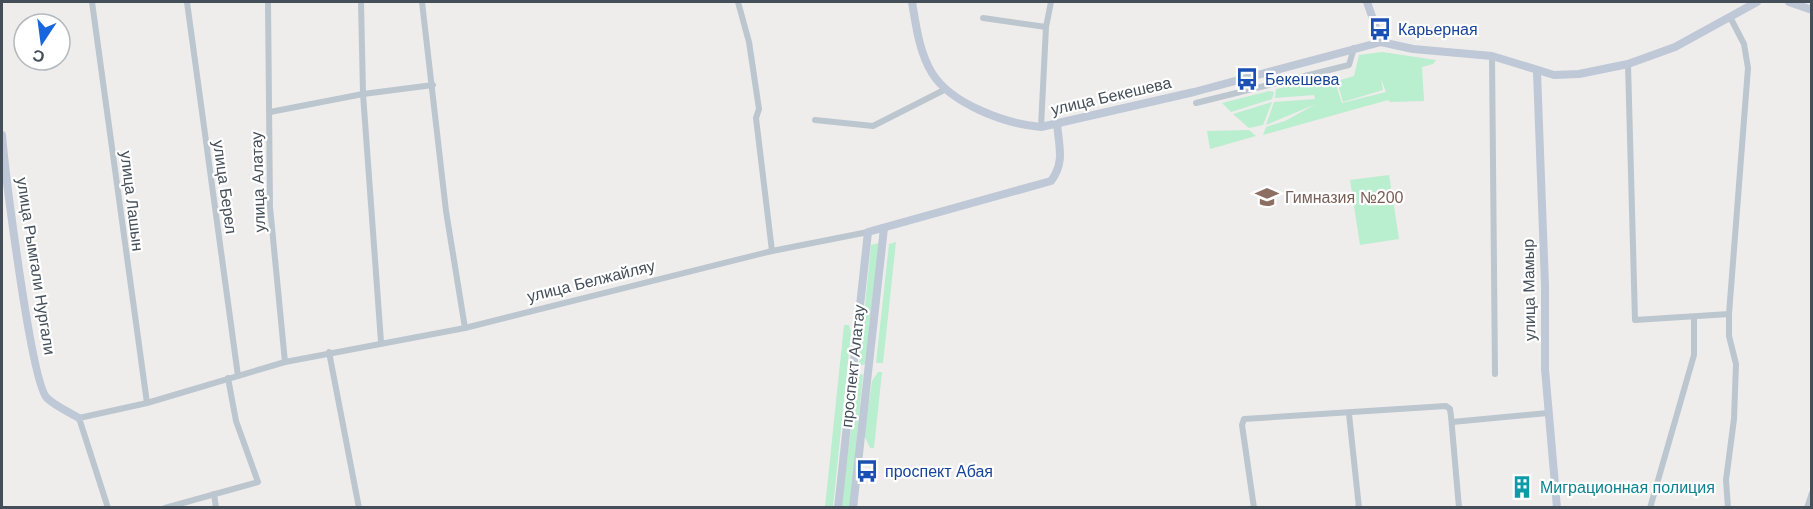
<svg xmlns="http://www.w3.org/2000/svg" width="1813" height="509" viewBox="0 0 1813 509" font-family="Helvetica,sans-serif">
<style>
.green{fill:#b9eecf}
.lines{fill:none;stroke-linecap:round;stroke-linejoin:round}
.street{stroke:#bcc6cf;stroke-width:6}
.secondary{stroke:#bec8d6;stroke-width:8}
.labels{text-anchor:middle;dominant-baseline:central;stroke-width:4.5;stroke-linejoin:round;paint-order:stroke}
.transit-label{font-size:16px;fill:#164399;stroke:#fff;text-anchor:start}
.street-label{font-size:16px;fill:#444f59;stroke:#fff}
.education-label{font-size:16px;fill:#785e54;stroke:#fff;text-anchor:start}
.culture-label{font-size:16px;fill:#0d838f;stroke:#fff;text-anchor:start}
</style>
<rect width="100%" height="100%" fill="#efecec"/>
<g class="green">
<path d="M 1382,52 L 1436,60 L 1433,64 L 1422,67 L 1424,101 L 1390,102 L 1388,100 L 1263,135 L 1266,127 L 1285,121 L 1316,104 L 1266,125 L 1274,102 L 1315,99 L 1314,95 L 1275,98 L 1276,89 L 1317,80 L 1318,85 L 1335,82 L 1342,103 L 1386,92 L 1381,79 L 1383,90 L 1343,102 L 1337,81 L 1354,76 L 1359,55 Z"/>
<path d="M 1269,91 L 1274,92 L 1272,99 L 1231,112 L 1222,103 Z"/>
<path d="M 1272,102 L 1263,125 L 1249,128 L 1233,114 Z"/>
<path d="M 1249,130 L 1256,136 L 1210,149 L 1207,131 Z"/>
<path d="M 1389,175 L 1399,239 L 1360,245 L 1350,180 Z"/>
<path d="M 896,242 L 883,363 L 876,363 L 889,244 Z"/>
<path d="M 879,243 L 865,364 L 859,366 L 871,245 Z"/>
<path d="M 844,325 L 849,325 L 851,332 L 833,507 L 825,507 Z"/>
<path d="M 878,372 L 882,372 L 874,448 L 870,448 L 864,435 L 872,381 Z"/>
<path d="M 858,373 L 863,375 L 850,507 L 841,508 Z"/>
</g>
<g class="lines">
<g class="street">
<path d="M 92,2 L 147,403"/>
<path d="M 187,2 L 238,376"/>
<path d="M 268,2 L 270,207 L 285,362"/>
<path d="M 361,2 L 363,94 L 381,342"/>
<path d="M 422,2 L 446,211 L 465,328"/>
<path d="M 738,2 L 749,42 L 759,109 L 756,118 L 772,251"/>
<path d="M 983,18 L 1046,27"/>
<path d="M 1492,56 L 1495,374"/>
<path d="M 1628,64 L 1635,320 L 1729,314"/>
<path d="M 1196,103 L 1349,65 L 1354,48"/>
<path d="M 270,112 L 363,94 L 433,85"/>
<path d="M 815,120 L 873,126 L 946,89"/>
<path d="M 1041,127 L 1046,27 L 1051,2"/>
<path d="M 329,352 L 359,508"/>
<path d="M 1349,414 L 1359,508"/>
<path d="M 1452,422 L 1548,413"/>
<path d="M 214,494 L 216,508"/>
<path d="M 108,508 L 79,418 L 147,403 L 285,362 L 465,328 L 772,251 L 868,232"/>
<path d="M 165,508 L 258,482 L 236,421 L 228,378"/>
<path d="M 1254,508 L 1242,425 L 1244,419 L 1446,406 L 1450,409 L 1451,416 L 1459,508"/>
<path d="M 1650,508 L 1694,355 L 1694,318"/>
<path d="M 1728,508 L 1726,480 L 1734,419 L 1736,364 L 1729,336 L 1729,314 L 1748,68 L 1744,44 L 1730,17"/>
<path d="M 1807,508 L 1812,493"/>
</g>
<g class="secondary">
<path d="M 912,2 C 916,25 919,52 932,73 C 951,104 1006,124 1041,127 L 1194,92 L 1381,42 L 1413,49 L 1492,56 L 1554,75 L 1579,74 L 1628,64 L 1675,47 L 1757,2"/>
<path d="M 1367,2 L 1381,42"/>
<path d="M 1789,2 L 1812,10"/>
<path d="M 1537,72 L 1545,285 L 1545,369 L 1557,508"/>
<path d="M 2,135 C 5,170 31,383 47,398 C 55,406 69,412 79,418"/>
<path d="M 838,508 L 868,232 L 1051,181 C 1065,163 1059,146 1057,124"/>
<path d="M 853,508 L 884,228"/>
</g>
</g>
<defs>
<g id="bus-bare" transform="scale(1.8)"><path d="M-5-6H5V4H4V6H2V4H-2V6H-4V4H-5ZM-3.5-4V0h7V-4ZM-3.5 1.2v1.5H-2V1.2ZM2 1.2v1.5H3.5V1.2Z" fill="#1a4fb4" stroke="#fff" stroke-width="2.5" paint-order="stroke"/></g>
<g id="school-bare" transform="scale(1.8)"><path d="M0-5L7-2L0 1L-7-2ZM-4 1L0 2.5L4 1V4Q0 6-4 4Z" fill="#8d6e63" stroke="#fff" stroke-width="2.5" paint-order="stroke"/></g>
<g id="building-bare" transform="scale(1.8)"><path d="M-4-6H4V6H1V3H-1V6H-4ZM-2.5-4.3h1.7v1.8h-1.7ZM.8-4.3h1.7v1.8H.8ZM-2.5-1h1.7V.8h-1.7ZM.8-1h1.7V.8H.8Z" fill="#0f9aa8" stroke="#fff" stroke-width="2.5" paint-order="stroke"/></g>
</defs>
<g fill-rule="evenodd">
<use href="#bus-bare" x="1380" y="29"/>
<use href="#bus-bare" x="1247" y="79"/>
<use href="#school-bare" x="1267" y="197"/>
<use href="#bus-bare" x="867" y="471"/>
<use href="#building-bare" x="1522" y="487"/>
</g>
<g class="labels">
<g class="transit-label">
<text x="1398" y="29">Карьерная</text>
<text x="1265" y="79">Бекешева</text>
<text x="885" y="471">проспект Абая</text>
</g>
<g class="street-label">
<text transform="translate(1111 96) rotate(-13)">улица Бекешева</text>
<text transform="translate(258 182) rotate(-92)">улица Алатау</text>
<text transform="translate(225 187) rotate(82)">улица Берел</text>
<text transform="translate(132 201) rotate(83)">улица Лашын</text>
<text transform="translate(36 266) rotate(81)">улица Рымгали Нургали</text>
<text transform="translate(591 281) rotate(-14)">улица Белжайляу</text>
<text transform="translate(1529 290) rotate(-91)">улица Мамыр</text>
<text transform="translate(853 366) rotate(-84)">проспект Алатау</text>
</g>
<g class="education-label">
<text x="1285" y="197">Гимназия №200</text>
</g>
<g class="culture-label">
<text x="1540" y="487">Миграционная полиция</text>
</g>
</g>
<rect width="1813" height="509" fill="none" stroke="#444f59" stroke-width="6"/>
<g transform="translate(42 42) rotate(193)"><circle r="28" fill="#ffffff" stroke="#b4b9bd" stroke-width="1.5"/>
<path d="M0-4.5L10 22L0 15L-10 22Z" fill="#1866dd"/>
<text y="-9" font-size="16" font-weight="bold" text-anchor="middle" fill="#444f59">С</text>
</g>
</svg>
